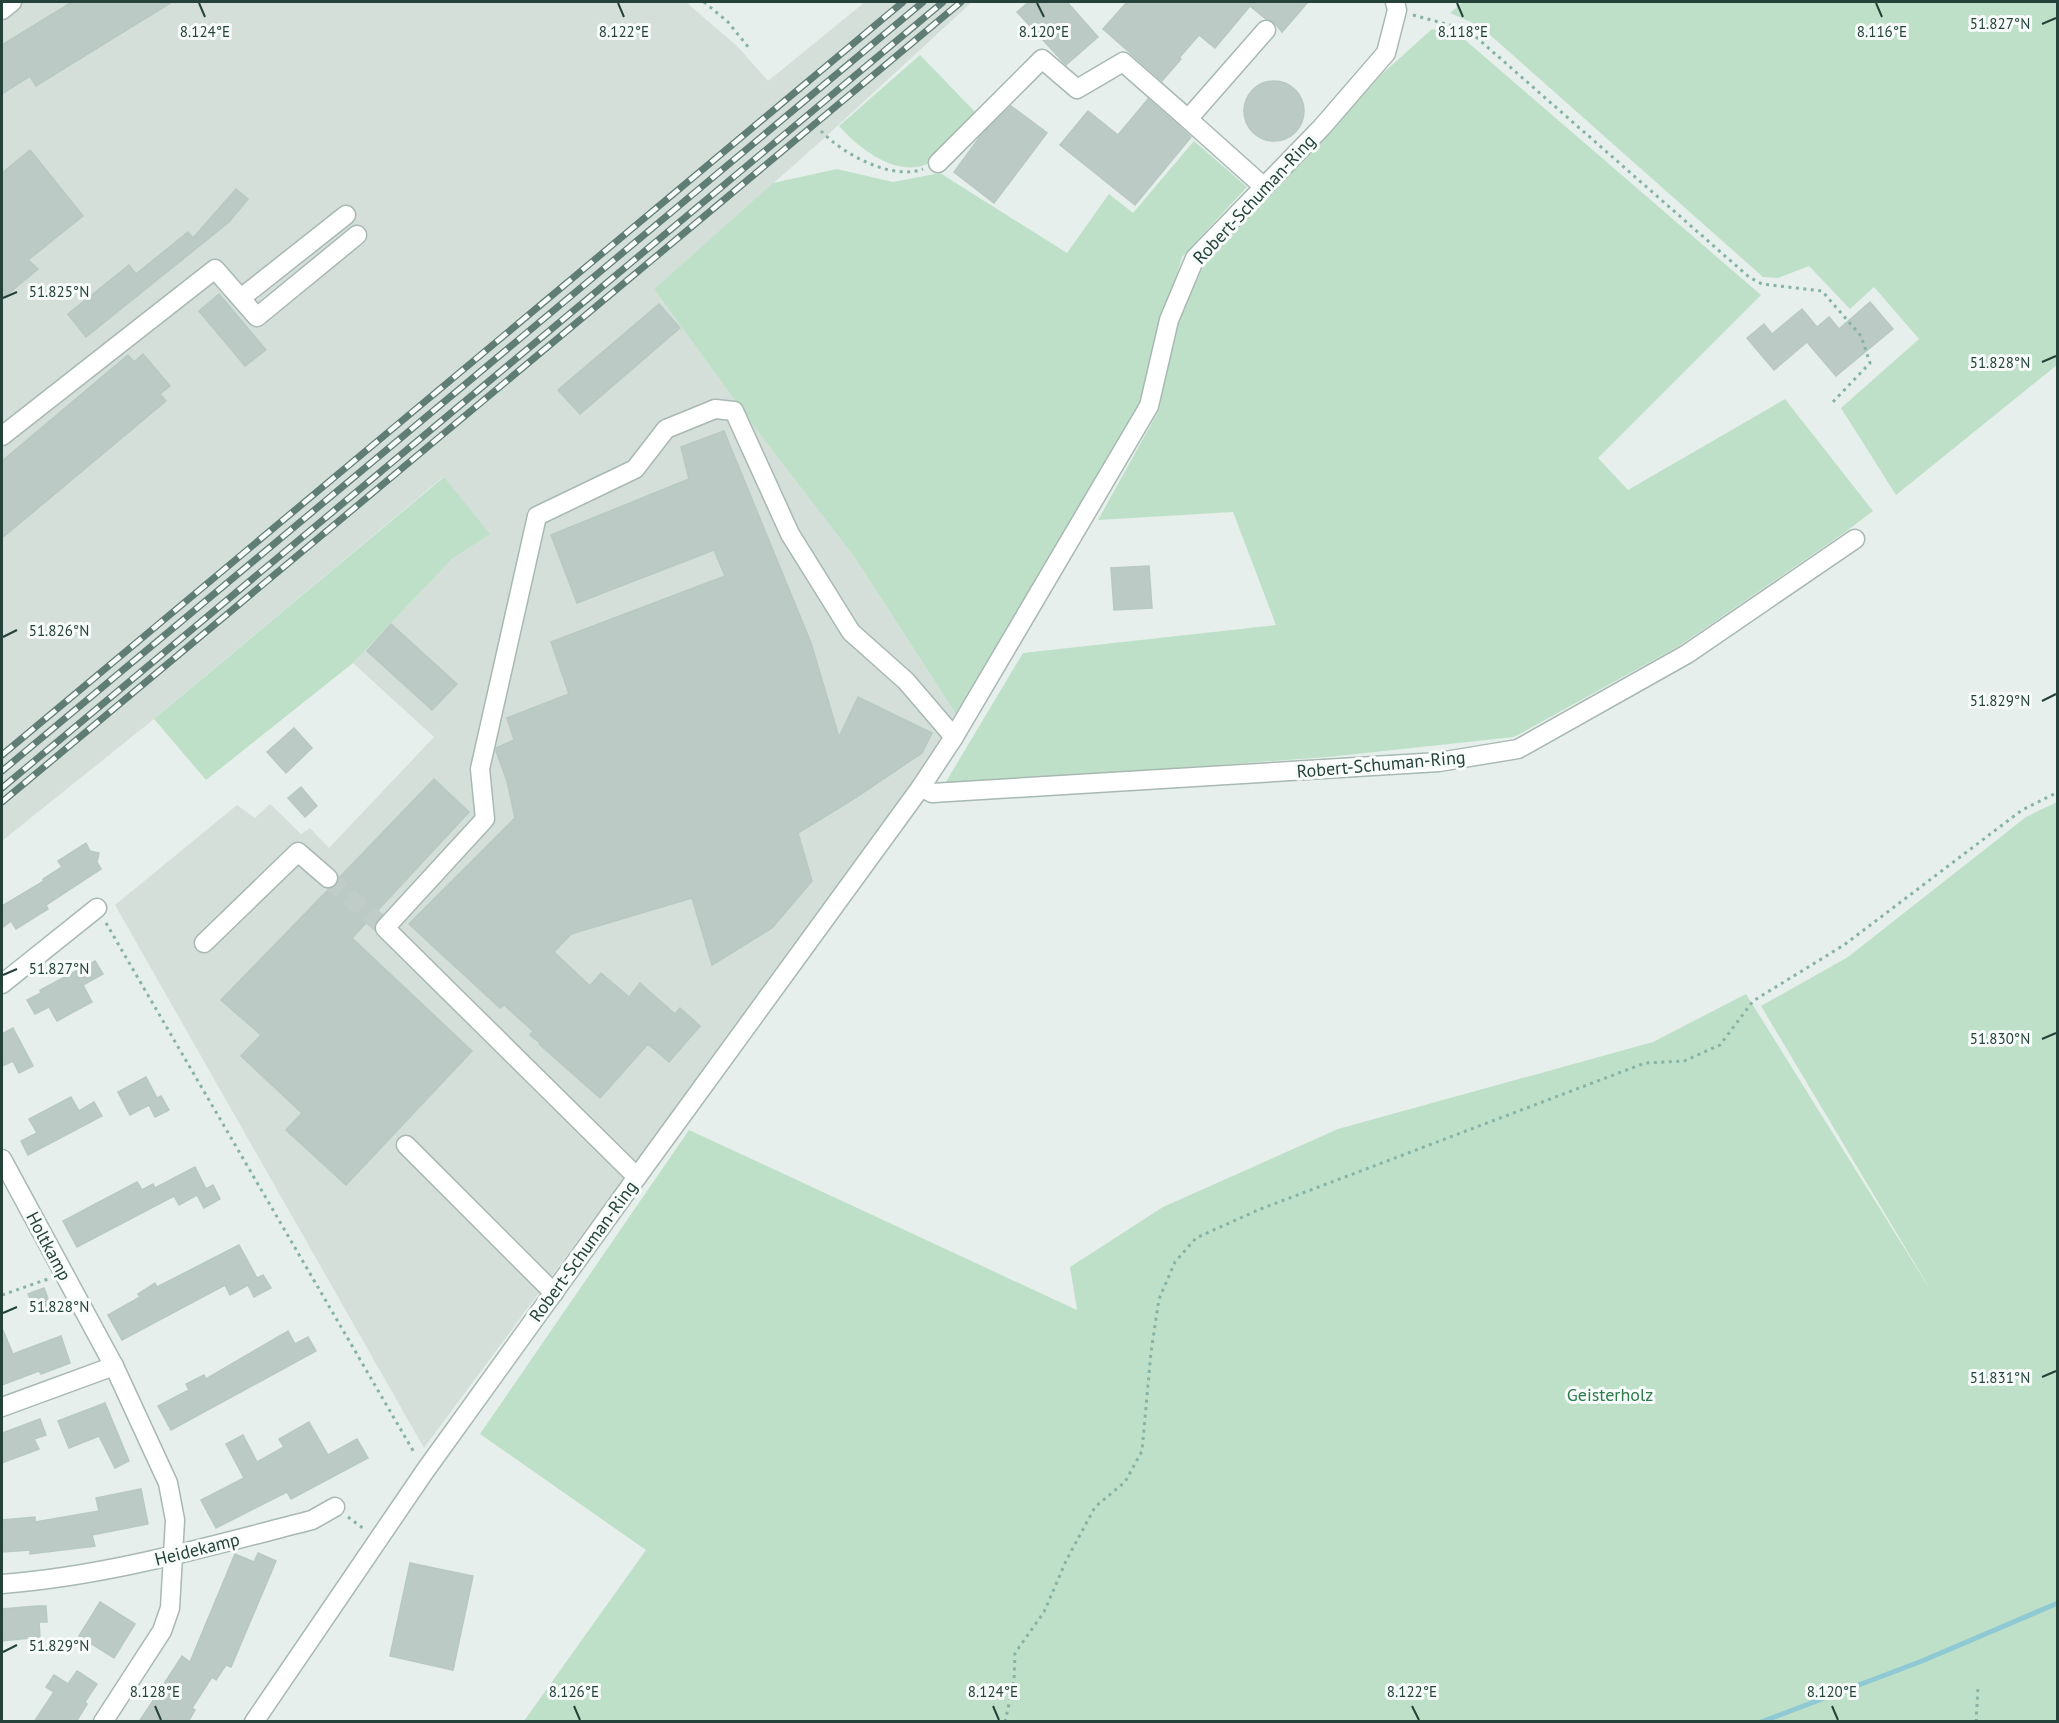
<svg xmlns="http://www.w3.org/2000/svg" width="2059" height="1723" viewBox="0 0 2059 1723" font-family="'PT Sans',sans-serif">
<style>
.built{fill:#d4dfda}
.green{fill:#bfe0c8}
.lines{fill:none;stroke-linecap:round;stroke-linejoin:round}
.stream{stroke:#8ec9d4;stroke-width:5}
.building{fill:#bbcac4;stroke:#b8c9c2;stroke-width:1.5}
.minor-tunnel{stroke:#bfccc8;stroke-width:18;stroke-dasharray:18 9;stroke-linecap:butt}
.minor-casing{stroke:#a8b8b2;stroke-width:21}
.path{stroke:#86b3a5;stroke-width:3;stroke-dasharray:3 4.5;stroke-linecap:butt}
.minor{stroke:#fff;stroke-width:18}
.rail-casing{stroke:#5f7d75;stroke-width:7}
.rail{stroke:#f7fbf9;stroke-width:4.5;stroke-dasharray:14;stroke-linecap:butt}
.ticks{fill:none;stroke:#24423a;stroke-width:2}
.labels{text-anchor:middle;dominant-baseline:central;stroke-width:6;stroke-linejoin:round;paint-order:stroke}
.street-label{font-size:18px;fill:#24423a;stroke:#f7fbf9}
.park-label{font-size:18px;fill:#2d7a4b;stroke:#f7fbf9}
.ticks-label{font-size:15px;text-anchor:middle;fill:#24423a;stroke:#f7fbf9;stroke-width:6;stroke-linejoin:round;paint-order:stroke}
</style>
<rect width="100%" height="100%" fill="#e6efeb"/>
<path class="built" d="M 2,2 L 686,2 L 738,47 L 768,81 L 865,2 L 972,2 L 820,142 L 654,289 L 749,420 L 855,558 L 956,714 L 885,826 L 424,1448 L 115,905 L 237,805 L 255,818 L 270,804 L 301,834 L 310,828 L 329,848 L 434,737 L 353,663 L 452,559 L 489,534 L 443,477 L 154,719 L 2,841 Z"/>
<g class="green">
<path d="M 1463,2 L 2057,2 L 2057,365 L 1896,495 L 1841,408 L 1919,339 L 1874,287 L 1850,309 L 1809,266 L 1778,278 L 1763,277 L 1480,26 L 1450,13 Z"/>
<path d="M 1432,29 L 1464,39 L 1761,295 L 1598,458 L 1628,490 L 1785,399 L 1873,511 L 1844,533 L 1679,646 L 1514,737 L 1328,757 L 944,785 L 1023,653 L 1276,625 L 1233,512 L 1098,520 L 1159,410 L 1178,321 L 1204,265 L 1382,74 Z"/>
<path d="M 920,55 L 979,116 C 965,130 952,147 936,159 C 904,183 861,151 839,126 Z"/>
<path d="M 1194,141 L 1247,187 L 1182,257 L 1140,404 L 956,714 L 855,558 L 749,420 L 654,289 L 773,183 L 837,169 L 893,182 L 940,173 L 1067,253 L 1109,194 L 1133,213 Z"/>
<path d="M 444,477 L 490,534 L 452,559 L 353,663 L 206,780 L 154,719 Z"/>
<path d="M 2057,802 L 2057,1721 L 524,1721 L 646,1550 L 480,1434 L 689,1130 L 1077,1310 L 1070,1267 L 1163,1207 L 1338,1129 L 1653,1042 L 1746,994 L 1933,1294 L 1761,1006 L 1848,957 L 2026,817 Z"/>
</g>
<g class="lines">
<path class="stream" d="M 1761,1722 L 1922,1661 L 2058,1603"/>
</g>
<g class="building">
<path d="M 72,2 L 172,2 L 36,86 L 30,76 L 2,94 L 2,45 Z"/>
<path d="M 1029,2 L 1067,2 L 1098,37 L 1066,65 L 1017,12 Z"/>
<path d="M 1127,2 L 1308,2 L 1282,32 L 1273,21 L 1266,19 L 1250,6 L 1215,48 L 1199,35 L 1179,58 L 1181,59 L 1162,81 L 1103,29 Z"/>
<circle cx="1274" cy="111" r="30"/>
<path d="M 1148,99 L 1191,137 L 1135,205 L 1060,145 L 1088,111 L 1118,135 Z"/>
<path d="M 1011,106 L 1047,133 L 994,203 L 954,172 L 982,134 Z"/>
<path d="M 30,150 L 83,216 L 28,260 L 38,269 L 2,299 L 2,173 Z"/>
<path d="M 236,189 L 248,199 L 229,222 L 86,337 L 68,314 L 129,265 L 136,274 L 188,232 L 193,238 Z"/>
<path d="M 219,294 L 266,350 L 245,366 L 199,311 Z"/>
<path d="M 1870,302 L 1893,329 L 1836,376 L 1807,342 L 1774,370 L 1747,338 L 1764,324 L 1772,334 L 1802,309 L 1817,327 L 1829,317 L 1839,329 Z"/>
<path d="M 659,304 L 680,328 L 580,414 L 558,390 Z"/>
<path d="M 143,354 L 170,386 L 160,394 L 166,401 L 2,538 L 2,461 L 128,355 L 134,362 Z"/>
<path d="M 724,431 L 811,643 L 839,737 L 858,697 L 932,733 L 922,753 L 855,798 L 798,833 L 812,881 L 772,928 L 712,965 L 692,898 L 571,934 L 554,952 L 590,986 L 601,973 L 629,997 L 640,983 L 675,1014 L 680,1008 L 700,1026 L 669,1062 L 648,1044 L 600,1098 L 539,1044 L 540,1043 L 530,1035 L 533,1031 L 504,1005 L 500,1008 L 409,924 L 515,818 L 507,781 L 496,751 L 496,748 L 514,740 L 507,718 L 569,694 L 551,642 L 725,576 L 714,550 L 577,603 L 551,535 L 689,479 L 681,447 Z"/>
<path d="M 1149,566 L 1152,608 L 1114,610 L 1111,568 Z"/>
<path d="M 391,624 L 457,684 L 432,710 L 367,651 Z"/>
<path d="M 294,728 L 312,748 L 286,773 L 267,752 Z"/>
<path d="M 434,779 L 469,812 L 352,938 L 472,1051 L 346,1185 L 286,1130 L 302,1113 L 241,1056 L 261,1035 L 221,1000 L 329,889 L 336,886 L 339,878 Z"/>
<path d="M 301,787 L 317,806 L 305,817 L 288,798 Z"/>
<path d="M 86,843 L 90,851 L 99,853 L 97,862 L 101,869 L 46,905 L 48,909 L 16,929 L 11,921 L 2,928 L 2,906 L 44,881 L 43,879 L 62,867 L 58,861 Z"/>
<path d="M 95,961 L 103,974 L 83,985 L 92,1002 L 57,1021 L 49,1007 L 35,1014 L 27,1000 L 41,993 L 40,990 Z"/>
<path d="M 13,1028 L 33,1066 L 19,1073 L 13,1061 L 2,1066 L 2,1034 Z"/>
<path d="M 146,1077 L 157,1098 L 161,1096 L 169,1110 L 155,1117 L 149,1105 L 130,1115 L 118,1092 Z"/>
<path d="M 71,1097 L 79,1111 L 94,1102 L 102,1116 L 28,1155 L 21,1141 L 37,1133 L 29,1119 Z"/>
<path d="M 195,1167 L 206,1189 L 213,1185 L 220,1199 L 204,1208 L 197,1195 L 179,1205 L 174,1196 L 77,1247 L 63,1221 L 137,1182 L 142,1190 L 153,1184 L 155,1188 Z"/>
<path d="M 239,1245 L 257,1278 L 263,1275 L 271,1288 L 254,1297 L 248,1285 L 230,1295 L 225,1285 L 122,1340 L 108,1315 L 140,1297 L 138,1294 L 155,1283 L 157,1287 Z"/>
<path d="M 44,1288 L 50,1304 L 35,1310 L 28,1294 Z"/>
<path d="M 2,1328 L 13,1354 L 61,1336 L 70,1363 L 41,1374 L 39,1371 L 2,1385 Z"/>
<path d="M 288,1331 L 295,1344 L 308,1337 L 316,1351 L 171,1430 L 158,1406 L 189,1390 L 186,1384 L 204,1375 L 206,1379 Z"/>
<path d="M 105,1403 L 129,1461 L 115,1468 L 99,1436 L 69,1448 L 58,1421 Z"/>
<path d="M 40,1419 L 46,1435 L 34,1439 L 39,1449 L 2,1463 L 2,1433 Z"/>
<path d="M 309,1422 L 328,1455 L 357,1439 L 368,1458 L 291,1499 L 287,1492 L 216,1528 L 201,1500 L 244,1478 L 226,1444 L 243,1435 L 257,1462 L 284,1447 L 279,1439 Z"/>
<path d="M 141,1489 L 148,1524 L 92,1535 L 95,1546 L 30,1554 L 30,1550 L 2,1552 L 2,1520 L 35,1517 L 35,1522 L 99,1511 L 96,1498 Z"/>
<path d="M 258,1553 L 276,1561 L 231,1667 L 226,1665 L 216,1680 L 212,1677 L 192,1708 L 195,1710 L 188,1722 L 139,1722 L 182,1656 L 190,1662 L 235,1554 L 254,1562 Z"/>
<path d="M 410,1563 L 473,1576 L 453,1670 L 390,1656 Z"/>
<path d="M 100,1602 L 135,1624 L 114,1658 L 79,1636 Z"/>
<path d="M 37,1606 L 46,1606 L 47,1622 L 39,1622 L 40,1637 L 2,1641 L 2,1609 Z"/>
<path d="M 77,1671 L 97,1684 L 85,1702 L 87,1704 L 76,1722 L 34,1722 L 54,1692 L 46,1687 L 54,1675 L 68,1684 Z"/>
</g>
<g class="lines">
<path class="minor-tunnel" d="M 328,878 L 385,928"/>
<g class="minor-casing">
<g id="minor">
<path d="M 2,10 L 12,2"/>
<path d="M 938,163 L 1042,59 L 1077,89 L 1123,62 L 1188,119"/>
<path d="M 1264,187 L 1188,119 L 1266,30"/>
<path d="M 241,298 L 346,215"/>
<path d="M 2,436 L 215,269 L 257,317 L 357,235"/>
<path d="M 921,787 L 932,793 L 1439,762 L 1518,749 L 1687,654 L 1855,539"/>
<path d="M 204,943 L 298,852 L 328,878"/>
<path d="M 2,984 L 97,908"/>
<path d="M 406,1145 L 554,1293"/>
<path d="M 2,1159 L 114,1366 L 168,1483 L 175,1520 L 170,1608 L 162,1631 L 103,1722"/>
<path d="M 637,1177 L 385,928 L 485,819 L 480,769 L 537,516 L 635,469 L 666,429 L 715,409 L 734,411 L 790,534 L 851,632 L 906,681 L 954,737"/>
<path d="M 2,1407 L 114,1366"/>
<path d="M 2,1584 C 108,1576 210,1546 312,1520 L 335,1507"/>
<path d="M 254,1722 L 425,1471 L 637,1177 L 921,787 L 954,737 L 1149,406 L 1169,320 L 1195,258 L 1322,127 L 1386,53 L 1397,10 L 1395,2"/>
</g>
</g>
<g class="path">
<path d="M 704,2 L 728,22 L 749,48"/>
<path d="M 1413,15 L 1468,30 L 1749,277 L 1762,284 L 1822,291 L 1861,336 L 1870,363 L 1830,405"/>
<path d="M 821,131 C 843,154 892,181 923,169"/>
<path d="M 106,923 L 415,1454"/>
<path d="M 2,1295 L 48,1279"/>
<path d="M 348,1517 L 364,1529"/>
<path d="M 1005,1722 L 1014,1681 L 1015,1653 L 1044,1612 L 1066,1561 L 1095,1507 L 1125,1482 L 1142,1451 L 1151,1352 L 1159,1299 L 1175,1262 L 1196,1238 L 1258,1210 L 1645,1063 L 1684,1061 L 1720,1045 L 1753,1001 L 1844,945 L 2022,810 L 2058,792"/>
<path d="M 1976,1722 L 1978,1688"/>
</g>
<use href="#minor" class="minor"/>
<g class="rail-casing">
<g id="rail">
<path d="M 2,755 L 903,2"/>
<path d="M 2,771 L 923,2"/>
<path d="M 2,788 L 943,2"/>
<path d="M 2,802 L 961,2"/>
</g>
</g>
<use href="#rail" class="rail"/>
</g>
<path class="ticks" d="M 199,3 L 205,17M 618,3 L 624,17M 1037,3 L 1044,17M 1457,3 L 1463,17M 1876,3 L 1882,17M 2042,24 L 2056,18M 3,298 L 17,292M 2042,362 L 2056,356M 3,637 L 17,630M 2042,701 L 2056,694M 3,975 L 17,969M 2042,1039 L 2056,1033M 3,1313 L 17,1307M 2042,1377 L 2056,1371M 3,1652 L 17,1645M 155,1706 L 161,1720M 574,1706 L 580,1720M 993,1706 L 999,1720M 1412,1706 L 1419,1720M 1832,1706 L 1838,1720"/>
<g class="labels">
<g class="street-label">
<text transform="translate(1254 199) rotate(-47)">Robert-Schuman-Ring</text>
<text transform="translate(1381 764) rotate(-5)">Robert-Schuman-Ring</text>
<text transform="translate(49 1246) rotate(62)">Holtkamp</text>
<text transform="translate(583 1251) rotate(-54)">Robert-Schuman-Ring</text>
<text transform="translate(197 1549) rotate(-14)">Heidekamp</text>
</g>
<g class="park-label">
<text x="1610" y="1394">Geisterholz</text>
</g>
</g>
<g class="ticks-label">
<text x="2000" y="29">51.827°N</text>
<text x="205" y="37">8.124°E</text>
<text x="624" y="37">8.122°E</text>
<text x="1044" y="37">8.120°E</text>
<text x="1463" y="37">8.118°E</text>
<text x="1882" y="37">8.116°E</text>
<text x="59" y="297">51.825°N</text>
<text x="2000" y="368">51.828°N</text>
<text x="59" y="636">51.826°N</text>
<text x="2000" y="706">51.829°N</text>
<text x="59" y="974">51.827°N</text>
<text x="2000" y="1044">51.830°N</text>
<text x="59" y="1312">51.828°N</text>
<text x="2000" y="1383">51.831°N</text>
<text x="59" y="1651">51.829°N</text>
<text x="155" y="1697">8.128°E</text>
<text x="574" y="1697">8.126°E</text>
<text x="993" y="1697">8.124°E</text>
<text x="1412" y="1697">8.122°E</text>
<text x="1832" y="1697">8.120°E</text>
</g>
<rect width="2059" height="1723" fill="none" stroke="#24423a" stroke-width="6"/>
</svg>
